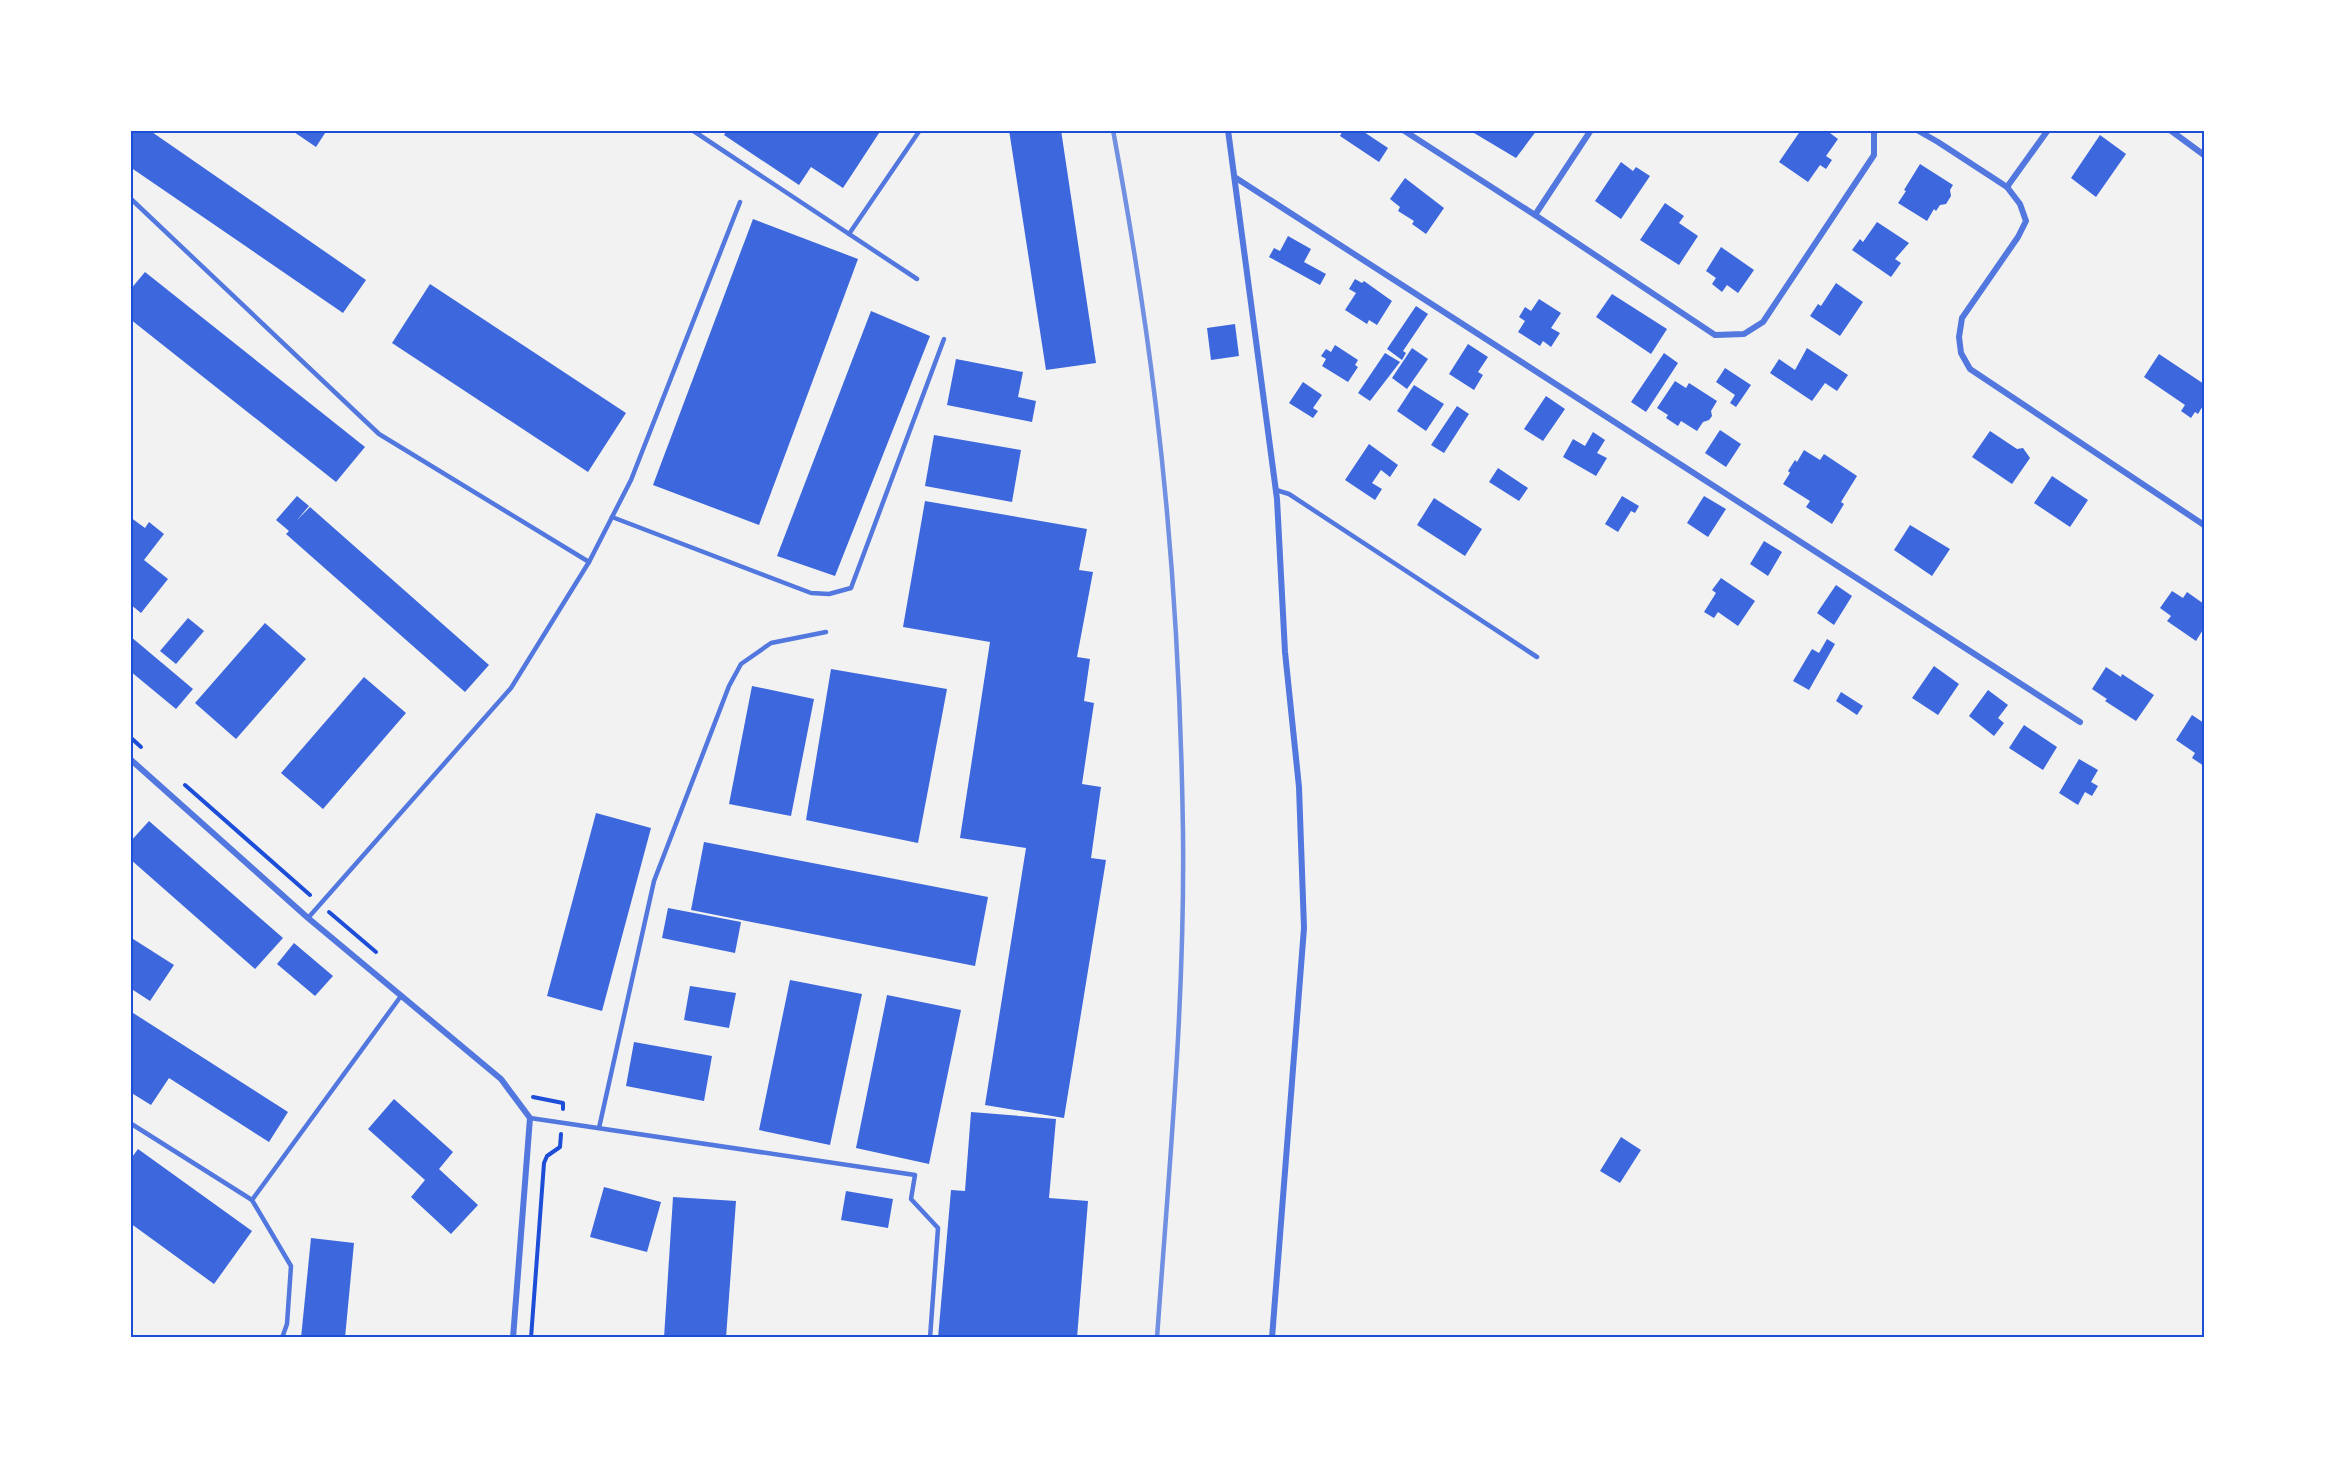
<svg xmlns="http://www.w3.org/2000/svg" width="2335" height="1468" viewBox="0 0 2335 1468" font-family="Raleway,sans-serif">
<style>
.building{fill:#3d67dc}
.lines{fill:none;stroke-linecap:round;stroke-linejoin:round}
.path{stroke:#1d4ed8;stroke-width:4}
.service{stroke:#5277de;stroke-width:4.5}
.minor{stroke:#5277de;stroke-width:6}
.rail{stroke:#7290e2;stroke-width:4.5}
.neatline{fill:none;stroke:#1d4ed8;stroke-width:2}
</style>
<rect width="100%" height="100%" fill="#f2f2f2"/>
<g class="building">
<path d="M 130,130 L 149,130 L 366,280 L 343,313 L 130,167 Z"/>
<path d="M 291,130 L 327,130 L 316,147 Z"/>
<path d="M 727,130 L 881,130 L 843,188 L 811,167 L 799,185 L 724,135 Z"/>
<path d="M 1009,130 L 1061,130 L 1096,363 L 1046,370 Z"/>
<path d="M 1343,130 L 1361,130 L 1388,148 L 1379,162 L 1340,136 Z"/>
<path d="M 1475,130 L 1537,130 L 1516,158 L 1474,133 Z"/>
<path d="M 1801,130 L 1826,130 L 1838,139 L 1826,156 L 1832,160 L 1826,169 L 1820,165 L 1808,182 L 1779,162 Z"/>
<path d="M 2100,135 L 2126,154 L 2096,197 L 2071,178 Z"/>
<path d="M 1621,162 L 1633,171 L 1636,167 L 1650,176 L 1621,219 L 1595,201 Z"/>
<path d="M 1920,164 L 1953,185 L 1950,190 L 1951,196 L 1946,204 L 1940,205 L 1936,211 L 1934,209 L 1927,221 L 1898,203 L 1906,191 L 1904,190 Z"/>
<path d="M 1405,178 L 1444,208 L 1426,234 L 1412,224 L 1414,221 L 1398,211 L 1400,207 L 1390,199 Z"/>
<path d="M 1665,203 L 1684,216 L 1679,223 L 1698,236 L 1679,265 L 1640,240 Z"/>
<path d="M 753,219 L 858,259 L 759,525 L 653,485 Z"/>
<path d="M 1877,222 L 1909,243 L 1895,259 L 1901,263 L 1891,277 L 1852,250 L 1860,239 L 1863,242 Z"/>
<path d="M 1288,236 L 1311,249 L 1304,262 L 1326,274 L 1320,285 L 1269,257 L 1274,248 L 1280,251 Z"/>
<path d="M 1721,247 L 1754,270 L 1738,293 L 1727,285 L 1722,292 L 1712,284 L 1716,278 L 1706,271 Z"/>
<path d="M 145,272 L 365,447 L 336,482 L 130,319 L 130,290 Z"/>
<path d="M 1355,279 L 1362,283 L 1364,281 L 1392,301 L 1377,325 L 1369,320 L 1367,324 L 1345,310 L 1356,293 L 1349,289 Z"/>
<path d="M 1836,283 L 1863,302 L 1840,336 L 1810,316 L 1818,304 L 1821,306 Z"/>
<path d="M 430,284 L 626,413 L 588,472 L 392,343 Z"/>
<path d="M 1612,294 L 1667,329 L 1651,354 L 1596,317 Z"/>
<path d="M 1539,299 L 1561,313 L 1551,328 L 1560,333 L 1551,347 L 1543,341 L 1540,346 L 1518,332 L 1525,321 L 1519,317 L 1525,307 L 1531,311 Z"/>
<path d="M 1416,306 L 1428,314 L 1403,351 L 1406,353 L 1402,360 L 1387,349 Z"/>
<path d="M 871,311 L 930,336 L 835,576 L 777,556 Z"/>
<path d="M 1235,324 L 1239,356 L 1211,360 L 1207,328 Z"/>
<path d="M 1468,344 L 1488,357 L 1478,372 L 1483,375 L 1474,390 L 1449,374 Z"/>
<path d="M 1335,345 L 1358,360 L 1355,365 L 1358,367 L 1348,382 L 1322,366 L 1326,359 L 1321,356 L 1326,349 L 1331,352 Z"/>
<path d="M 1412,348 L 1428,359 L 1407,389 L 1392,378 Z"/>
<path d="M 1807,348 L 1848,375 L 1837,391 L 1825,383 L 1812,401 L 1770,373 L 1779,359 L 1795,370 Z"/>
<path d="M 1385,353 L 1400,362 L 1370,401 L 1358,393 Z"/>
<path d="M 1664,353 L 1678,363 L 1646,412 L 1631,402 Z"/>
<path d="M 2159,354 L 2204,384 L 2204,404 L 2198,414 L 2195,412 L 2191,418 L 2181,411 L 2185,405 L 2144,377 Z"/>
<path d="M 956,359 L 1023,372 L 1018,397 L 1036,401 L 1032,422 L 947,405 Z"/>
<path d="M 1725,368 L 1751,385 L 1736,407 L 1730,403 L 1735,395 L 1716,382 Z"/>
<path d="M 1675,381 L 1686,388 L 1689,383 L 1717,401 L 1711,411 L 1712,416 L 1709,420 L 1703,422 L 1697,431 L 1681,421 L 1678,426 L 1666,418 L 1668,415 L 1657,408 Z"/>
<path d="M 1303,382 L 1322,395 L 1313,408 L 1318,411 L 1313,418 L 1289,403 Z"/>
<path d="M 1414,385 L 1444,404 L 1426,431 L 1397,411 Z"/>
<path d="M 1546,396 L 1565,409 L 1543,441 L 1524,429 Z"/>
<path d="M 1457,406 L 1469,414 L 1444,453 L 1431,445 Z"/>
<path d="M 1720,430 L 1741,444 L 1726,467 L 1705,453 Z"/>
<path d="M 1990,431 L 2017,449 L 2023,448 L 2030,458 L 2012,484 L 1972,457 Z"/>
<path d="M 1593,432 L 1605,440 L 1597,453 L 1607,458 L 1596,476 L 1563,457 L 1573,439 L 1585,446 Z"/>
<path d="M 934,435 L 1021,450 L 1012,502 L 925,486 Z"/>
<path d="M 1369,444 L 1398,465 L 1390,477 L 1381,470 L 1372,483 L 1382,489 L 1375,500 L 1345,480 Z"/>
<path d="M 1804,450 L 1820,460 L 1824,454 L 1857,476 L 1841,502 L 1844,504 L 1832,524 L 1806,507 L 1810,501 L 1783,484 L 1790,473 L 1788,471 L 1795,460 L 1797,462 Z"/>
<path d="M 1498,468 L 1528,488 L 1519,501 L 1489,482 Z"/>
<path d="M 2052,476 L 2088,500 L 2070,527 L 2034,503 Z"/>
<path d="M 297,496 L 309,506 L 297,520 L 310,507 L 489,665 L 465,692 L 286,534 L 289,531 L 276,520 Z"/>
<path d="M 1622,496 L 1639,506 L 1635,513 L 1631,511 L 1618,532 L 1605,524 Z"/>
<path d="M 1704,496 L 1726,509 L 1708,537 L 1687,523 Z"/>
<path d="M 1434,498 L 1482,529 L 1465,556 L 1417,525 Z"/>
<path d="M 925,501 L 1087,529 L 1079,570 L 1093,572 L 1077,657 L 1090,659 L 1084,701 L 1094,703 L 1082,784 L 1101,787 L 1091,858 L 1106,860 L 1064,1118 L 985,1105 L 1026,848 L 960,838 L 990,642 L 903,627 Z"/>
<path d="M 130,517 L 145,528 L 149,522 L 164,534 L 144,560 L 168,579 L 141,613 L 130,604 Z"/>
<path d="M 1910,525 L 1950,549 L 1932,576 L 1894,550 Z"/>
<path d="M 1764,541 L 1782,552 L 1768,576 L 1750,564 Z"/>
<path d="M 1721,578 L 1755,601 L 1738,626 L 1718,612 L 1714,618 L 1704,612 L 1716,593 L 1712,590 Z"/>
<path d="M 1836,585 L 1852,596 L 1834,625 L 1817,613 Z"/>
<path d="M 2172,591 L 2183,598 L 2187,592 L 2204,604 L 2204,628 L 2196,641 L 2167,621 L 2171,616 L 2160,608 Z"/>
<path d="M 188,618 L 204,631 L 176,664 L 160,651 Z"/>
<path d="M 265,623 L 306,659 L 236,739 L 195,703 Z"/>
<path d="M 130,636 L 193,689 L 176,709 L 130,671 Z"/>
<path d="M 1827,639 L 1835,644 L 1809,690 L 1793,681 L 1812,649 L 1819,653 Z"/>
<path d="M 1934,666 L 1959,684 L 1938,715 L 1912,698 Z"/>
<path d="M 2106,667 L 2121,677 L 2122,674 L 2154,695 L 2136,721 L 2105,701 L 2107,699 L 2092,689 Z"/>
<path d="M 831,669 L 947,689 L 918,843 L 806,820 Z"/>
<path d="M 364,677 L 406,713 L 323,809 L 281,773 Z"/>
<path d="M 752,686 L 814,699 L 791,816 L 729,804 Z"/>
<path d="M 1988,690 L 2008,705 L 1998,718 L 2004,723 L 1994,736 L 1969,716 Z"/>
<path d="M 1841,692 L 1863,706 L 1857,715 L 1836,701 Z"/>
<path d="M 2192,715 L 2204,723 L 2204,766 L 2192,758 L 2195,753 L 2176,740 Z"/>
<path d="M 2024,725 L 2057,747 L 2043,770 L 2009,748 Z"/>
<path d="M 2079,759 L 2098,770 L 2091,782 L 2098,786 L 2092,796 L 2085,792 L 2078,805 L 2059,793 Z"/>
<path d="M 596,813 L 651,828 L 602,1011 L 547,996 Z"/>
<path d="M 149,821 L 283,938 L 255,969 L 130,859 L 130,842 Z"/>
<path d="M 704,842 L 988,897 L 975,966 L 691,910 Z"/>
<path d="M 668,908 L 741,922 L 735,953 L 662,938 Z"/>
<path d="M 130,937 L 174,965 L 150,1001 L 130,988 Z"/>
<path d="M 294,943 L 333,976 L 315,996 L 277,964 Z"/>
<path d="M 790,980 L 862,994 L 830,1145 L 759,1130 Z"/>
<path d="M 690,986 L 736,993 L 729,1028 L 684,1020 Z"/>
<path d="M 887,995 L 961,1010 L 929,1164 L 856,1148 Z"/>
<path d="M 130,1011 L 288,1112 L 269,1142 L 169,1078 L 151,1105 L 130,1092 Z"/>
<path d="M 634,1042 L 712,1056 L 704,1101 L 626,1086 Z"/>
<path d="M 394,1099 L 453,1152 L 439,1169 L 478,1205 L 451,1234 L 411,1197 L 425,1180 L 368,1129 Z"/>
<path d="M 971,1112 L 1056,1119 L 1049,1198 L 1088,1201 L 1077,1338 L 938,1338 L 951,1190 L 965,1191 Z"/>
<path d="M 1621,1137 L 1641,1150 L 1620,1183 L 1600,1171 Z"/>
<path d="M 138,1149 L 252,1231 L 214,1284 L 130,1223 L 130,1160 Z"/>
<path d="M 604,1187 L 661,1202 L 647,1252 L 590,1237 Z"/>
<path d="M 846,1191 L 893,1199 L 888,1228 L 841,1220 Z"/>
<path d="M 673,1197 L 736,1201 L 726,1338 L 664,1338 Z"/>
<path d="M 311,1238 L 354,1243 L 345,1338 L 301,1338 Z"/>
</g>
<g class="lines">
<g class="path">
<path d="M 130,737 L 141,747"/>
<path d="M 185,785 L 310,895"/>
<path d="M 329,912 L 376,952"/>
<path d="M 533,1097 L 563,1103 L 563,1109"/>
<path d="M 531,1338 L 544,1163 L 547,1156 L 560,1147 L 561,1134"/>
</g>
<g class="service">
<path d="M 692,130 L 917,279"/>
<path d="M 130,198 L 379,434 L 589,562"/>
<path d="M 849,234 L 920,130"/>
<path d="M 1276,490 L 1289,494 L 1537,657"/>
<path d="M 612,517 L 811,593 L 829,594 L 851,588 L 944,339"/>
<path d="M 308,918 L 511,688 L 589,562 L 631,480 L 740,202"/>
<path d="M 530,1118 L 915,1175 L 911,1199 L 938,1228 L 930,1338"/>
<path d="M 130,1123 L 252,1200"/>
<path d="M 599,1128 L 654,881 L 729,686 L 741,664 L 771,643 L 826,632"/>
<path d="M 282,1338 L 287,1324 L 291,1266 L 252,1200 L 401,996"/>
</g>
<g class="minor">
<path d="M 1228,130 L 1277,499 L 1285,652 L 1299,787 L 1304,928 L 1272,1338"/>
<path d="M 1403,130 L 1535,215 L 1715,335 L 1744,334 L 1763,322 L 1874,155 L 1874,130"/>
<path d="M 1917,130 L 1938,142 L 2007,187 L 2048,130"/>
<path d="M 2170,130 L 2204,155"/>
<path d="M 1236,178 L 2080,722"/>
<path d="M 2007,187 L 2020,204 L 2026,221 L 2018,237 L 1962,318 L 1959,337 L 1961,353 L 1970,369 L 2204,525"/>
<path d="M 1535,215 L 1591,130"/>
<path d="M 130,759 L 308,918 L 501,1079 L 530,1118 L 513,1338"/>
</g>
<path class="rail" d="M 1113,130 C 1130,222 1145,315 1156,407 C 1173,548 1181,691 1183,833 C 1185,1001 1169,1170 1157,1338"/>
</g>
<rect width="2335" height="1468" fill="none" stroke="#ffffff" stroke-width="264"/>
<rect x="132" y="132" width="2071" height="1204" class="neatline"/>
</svg>
